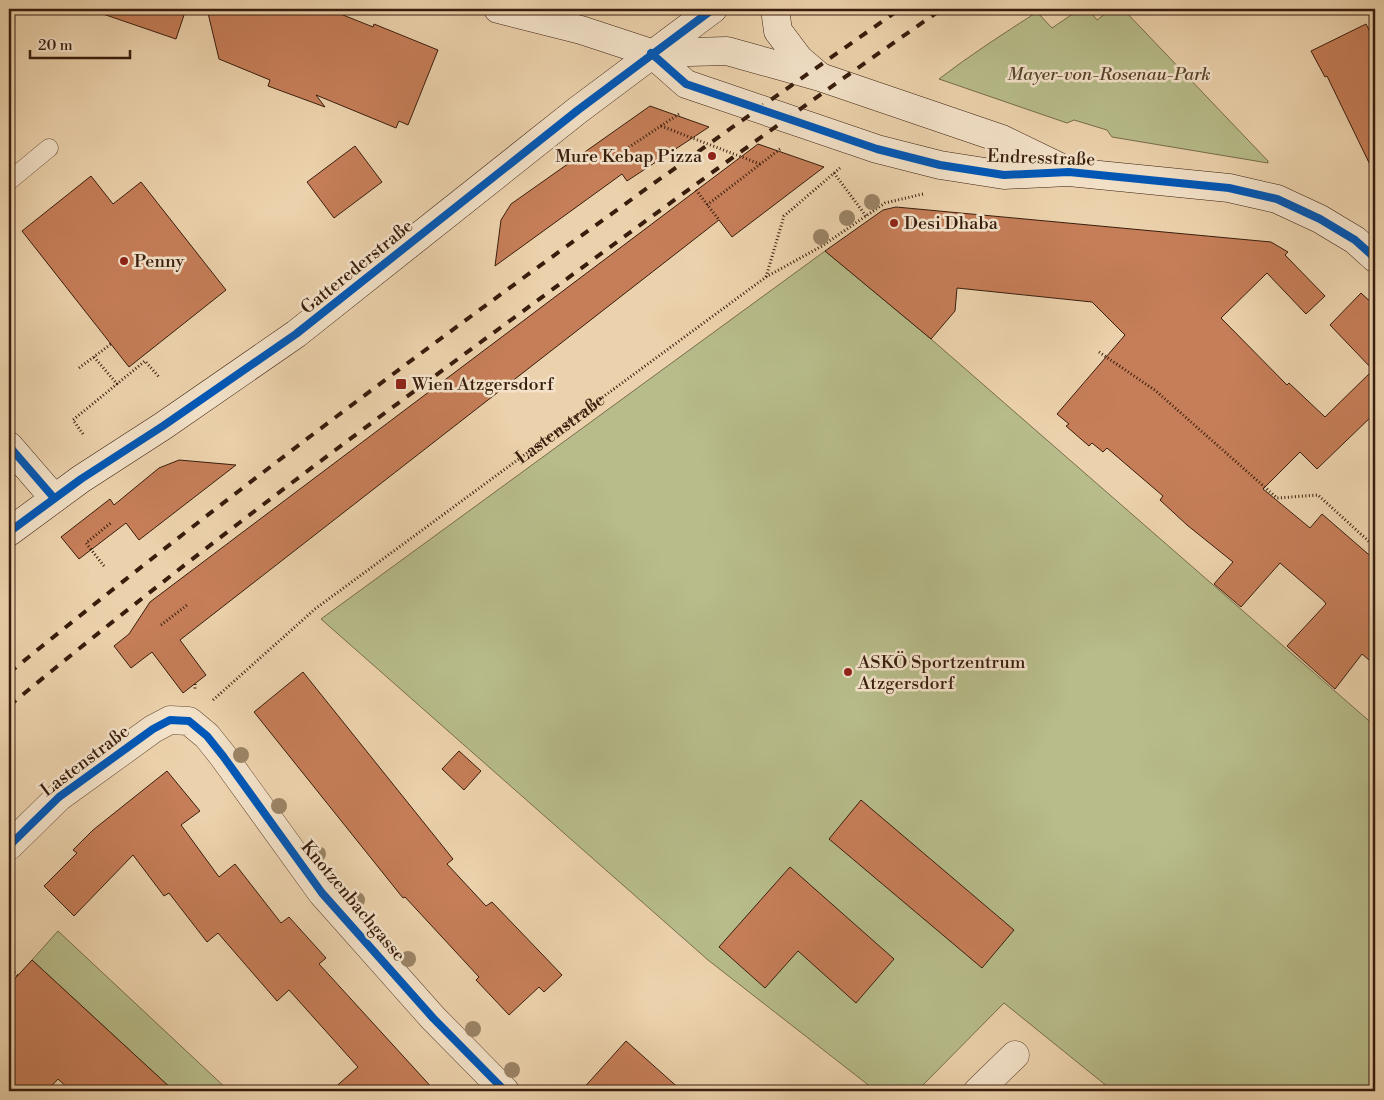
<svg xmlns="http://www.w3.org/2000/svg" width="1384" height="1100" viewBox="0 0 1384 1100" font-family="'Libre Bodoni',serif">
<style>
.green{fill:#b7bc8a;stroke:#786c4c}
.building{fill:#c67e58;stroke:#381d0d}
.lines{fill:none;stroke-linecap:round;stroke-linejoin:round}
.lane-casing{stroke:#654a35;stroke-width:19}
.street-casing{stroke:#654a35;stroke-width:29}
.secondary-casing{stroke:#381d0d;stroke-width:29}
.path{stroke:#381d0d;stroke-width:3;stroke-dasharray:1 2.5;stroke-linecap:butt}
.lane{stroke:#f3e2c9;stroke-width:18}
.street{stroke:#f3e2c9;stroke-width:28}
.secondary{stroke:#f3e2c9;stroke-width:28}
.rail{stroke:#381d0d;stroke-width:4;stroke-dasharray:9 9;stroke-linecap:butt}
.cycleway-casing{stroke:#f3e2c9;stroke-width:11}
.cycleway{stroke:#0057b8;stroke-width:8}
.tree{fill:#9b8466}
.poi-dot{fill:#8f2418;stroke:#f3e2c9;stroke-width:2}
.labels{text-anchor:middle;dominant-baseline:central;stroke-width:5;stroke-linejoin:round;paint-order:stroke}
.park-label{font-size:18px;font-style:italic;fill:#58452c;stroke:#f3e2c9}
.poi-label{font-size:18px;fill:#381d0d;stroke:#f3e2c9;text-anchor:start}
.street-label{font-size:18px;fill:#381d0d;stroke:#f3e2c9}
</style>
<rect width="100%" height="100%" fill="#ecd2ac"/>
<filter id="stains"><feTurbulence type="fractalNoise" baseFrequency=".004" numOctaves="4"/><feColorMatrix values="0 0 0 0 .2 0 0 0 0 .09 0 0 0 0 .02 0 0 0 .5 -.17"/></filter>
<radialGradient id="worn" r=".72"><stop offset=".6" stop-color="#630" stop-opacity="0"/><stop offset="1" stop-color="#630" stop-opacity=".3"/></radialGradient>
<g class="green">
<path d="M 1080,9 L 1088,9 L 1097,20 L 1112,9 L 1123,9 L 1268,161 L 1268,163 L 1112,137 L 1107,130 L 1074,120 L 1067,123 L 939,79 C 970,55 1003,34 1037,12 L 1052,28 Z"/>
<path d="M 825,251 L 931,339 L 1375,726 L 1375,1091 L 1113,1091 L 1004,1003 L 917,1091 L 876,1091 L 708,960 L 321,619 Z"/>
<path d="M 58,931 L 229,1091 L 174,1091 L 32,960 Z"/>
</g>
<g class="building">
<path d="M 101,9 L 186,9 L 176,39 L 100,13 Z"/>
<path d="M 207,9 L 328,9 L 373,27 L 374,24 L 438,50 L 408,125 L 399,121 L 396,128 L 316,95 L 325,107 L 268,86 L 270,80 L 219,59 Z"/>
<path d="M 1366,24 L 1375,41 L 1375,175 L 1327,76 L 1325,77 L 1311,51 Z"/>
<path d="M 650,106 L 709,127 L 627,181 L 622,174 L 495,266 L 501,220 L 511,204 Z"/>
<path d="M 758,144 L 824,167 L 732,237 L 719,220 L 180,640 L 206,675 L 183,693 L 152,652 L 131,668 L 114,646 L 129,634 L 150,602 Z"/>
<path d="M 355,146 L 382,182 L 334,218 L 307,182 Z"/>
<path d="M 91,176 L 113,204 L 141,182 L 226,290 L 129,367 L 22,231 Z"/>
<path d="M 896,207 L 1271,242 L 1288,252 L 1285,255 L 1325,296 L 1306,314 L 1267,273 L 1221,318 L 1287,385 L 1289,383 L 1325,417 L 1373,370 L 1330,325 L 1361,293 L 1375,306 L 1375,413 L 1317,469 L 1300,452 L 1263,489 L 1310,528 L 1322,514 L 1375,560 L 1375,665 L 1362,654 L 1335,689 L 1287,646 L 1326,604 L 1324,601 L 1280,563 L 1241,607 L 1214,584 L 1233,562 L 1187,525 L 1160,500 L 1163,496 L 1107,448 L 1103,452 L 1092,443 L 1089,446 L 1066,426 L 1069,424 L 1057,414 L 1125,335 L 1092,302 L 957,288 L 955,311 L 931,339 L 825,251 L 883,210 Z"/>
<path d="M 179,460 L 236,465 L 139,540 L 126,523 L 79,559 L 61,537 L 110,499 L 114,505 L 159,468 Z"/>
<path d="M 303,672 L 453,859 L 447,864 L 486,906 L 492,902 L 562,975 L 544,992 L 539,987 L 509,1015 L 476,980 L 479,977 L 405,897 L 403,898 L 254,712 Z"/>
<path d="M 459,751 L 481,771 L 464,790 L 442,769 Z"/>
<path d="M 167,771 L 200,811 L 181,825 L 219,877 L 235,864 L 281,923 L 289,917 L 326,958 L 319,964 L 435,1091 L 331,1091 L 358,1067 L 289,990 L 277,1001 L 218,933 L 207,942 L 169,893 L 164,896 L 133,855 L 74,916 L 44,886 L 77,853 L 73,850 L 93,830 Z"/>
<path d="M 861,800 L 1014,930 L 982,968 L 829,839 Z"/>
<path d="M 790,867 L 894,959 L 856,1003 L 798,951 L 765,988 L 719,947 Z"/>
<path d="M 32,960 L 174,1091 L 71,1091 L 58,1079 L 47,1091 L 9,1091 L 9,985 Z"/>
<path d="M 626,1041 L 682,1091 L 581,1091 Z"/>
</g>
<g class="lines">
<g class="lane-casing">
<path id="lane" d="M 9,181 L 49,148"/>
</g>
<g class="street-casing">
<g id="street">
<path d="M 9,846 L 59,797 L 153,729 L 170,720 L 189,721 L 207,736 L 223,756 L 322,893 L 433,1018 L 505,1091"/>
<path d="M 978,1091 L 1015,1055"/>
</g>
</g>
<g class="secondary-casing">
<g id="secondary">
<path d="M 498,9 L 581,30 L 651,53 L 727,51 L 820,77 L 1002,139 L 1066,170"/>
<path d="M 775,9 L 778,31 L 799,59 L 819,76"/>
<path d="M 651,53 L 686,84 L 877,149 L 940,165 L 1004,175 L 1069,172 L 1229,188 L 1277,199 L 1320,219 L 1355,240 L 1375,258"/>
<path d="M 9,446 L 54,498"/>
<path d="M 9,532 L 81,479 L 163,426 L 296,334 L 578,110 L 713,9"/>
</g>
</g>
<g class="path">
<path d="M 661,126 L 760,164"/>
<path d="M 611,159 L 679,114"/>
<path d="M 834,173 L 866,216"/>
<path d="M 696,190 L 719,220"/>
<path d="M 707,205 L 780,149"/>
<path d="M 766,277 L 784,216 L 840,168"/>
<path d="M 1099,352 L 1156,391 L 1277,498 L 1318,495 L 1375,547"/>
<path d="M 94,357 L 118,385"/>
<path d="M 79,368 L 111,344"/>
<path d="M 83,434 L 73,420 L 145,361 L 159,377"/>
<path d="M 104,566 L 86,543 L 112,522"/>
<path d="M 161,625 L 187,605"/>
<path d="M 195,684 L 195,691"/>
<path id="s1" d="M 213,700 L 315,609 L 766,277 L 822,246 L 885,203 L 923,194"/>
<path d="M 9,968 L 18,976"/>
</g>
<use href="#lane" class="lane"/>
<use href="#street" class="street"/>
<use href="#secondary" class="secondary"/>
<g class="rail">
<path d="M 9,673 C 296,439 596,222 900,9"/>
<path d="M 9,706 C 173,570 343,443 515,317 C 656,213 798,109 942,9"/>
</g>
<g class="cycleway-casing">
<g id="cycleway">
<path d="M 651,53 L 686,84 L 877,149 L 940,165 L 1004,175 L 1069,172 L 1229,188 L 1277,199 L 1320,219 L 1355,240 L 1375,258"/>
<path d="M 9,446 L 54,498"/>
<path d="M 9,532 L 81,479 L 163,426 L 296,334 L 578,110 L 713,9"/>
<path d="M 9,846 L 59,797 L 153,729 L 170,720 L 189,721 L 207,736 L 223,756 L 322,893 L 433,1018 L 505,1091"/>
</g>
</g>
<use href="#cycleway" class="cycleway"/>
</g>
<g class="tree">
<circle cx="872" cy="202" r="8"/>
<circle cx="847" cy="218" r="8"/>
<circle cx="821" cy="237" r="8"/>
<circle cx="241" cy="755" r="8"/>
<circle cx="279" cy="806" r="8"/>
<circle cx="318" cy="854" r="8"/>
<circle cx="357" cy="900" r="8"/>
<circle cx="408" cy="959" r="8"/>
<circle cx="473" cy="1029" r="8"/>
<circle cx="512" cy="1070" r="8"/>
</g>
<g class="poi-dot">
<circle cx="712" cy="156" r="5"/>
<circle cx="894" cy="223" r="5"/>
<circle cx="124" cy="261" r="5"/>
<rect x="395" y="378" width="12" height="12" rx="2.5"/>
<circle cx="848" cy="672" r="5"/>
</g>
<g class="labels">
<g class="park-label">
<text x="1109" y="74">Mayer-von-Rosenau-Park</text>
</g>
<g class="poi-label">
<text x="702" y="156" text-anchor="end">Mure Kebap Pizza</text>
<text x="904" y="223">Desi Dhaba</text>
<text x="134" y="261">Penny</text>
<text x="412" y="384">Wien Atzgersdorf</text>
<text x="858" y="662">ASKÖ Sportzentrum<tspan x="858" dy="21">Atzgersdorf</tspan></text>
</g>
<g class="street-label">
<text transform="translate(1041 158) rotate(2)">Endresstraße</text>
<text transform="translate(357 267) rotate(-39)">Gatterederstraße</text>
<text stroke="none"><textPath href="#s1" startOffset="441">Lastenstraße</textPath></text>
<text transform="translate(85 761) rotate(-37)">Lastenstraße</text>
<text transform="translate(353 901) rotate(50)">Knotzenbachgasse</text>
</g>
</g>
<rect width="1384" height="1100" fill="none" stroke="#ecd2ac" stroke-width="30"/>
<rect x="10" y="10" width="1364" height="1080" fill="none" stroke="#381d0d" stroke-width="2.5"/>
<rect x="15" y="15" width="1354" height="1070" fill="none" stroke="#381d0d"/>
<path d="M30 50v8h100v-8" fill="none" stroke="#381d0d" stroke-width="2.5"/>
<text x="38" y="50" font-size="15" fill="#381d0d" stroke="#f3e2c9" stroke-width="4" paint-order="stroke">20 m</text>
<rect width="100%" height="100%" filter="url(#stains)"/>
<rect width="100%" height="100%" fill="url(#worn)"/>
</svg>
